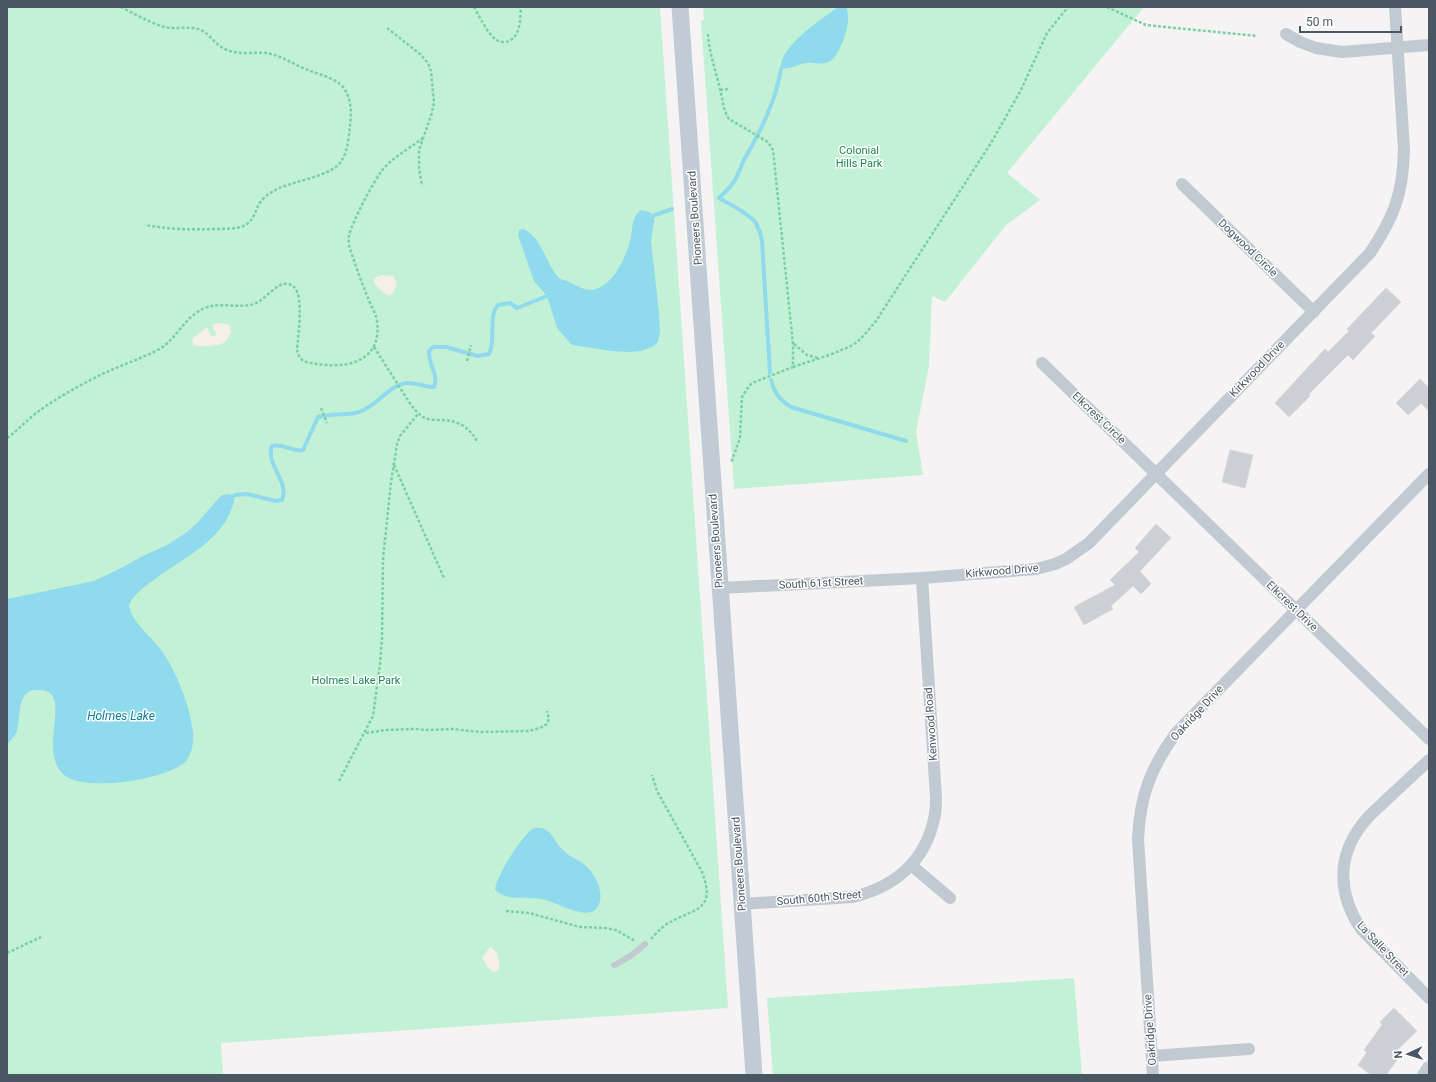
<svg xmlns="http://www.w3.org/2000/svg" width="1436" height="1082" viewBox="0 0 1436 1082" font-family="Roboto,sans-serif">
<style>
.green{fill:#c3f1d5}
.sand{fill:#f5f0e5}
.water{fill:#90daee}
.lines{fill:none;stroke-linecap:round;stroke-linejoin:round}
.stream{stroke:#90daee;stroke-width:4}
.building{fill:#cdcfd5;stroke:#d7d9de}
.path{stroke:#7ad0a6;stroke-width:2.5;stroke-dasharray:3 2;stroke-linecap:butt}
.service{stroke:#c1cad2;stroke-width:6}
.minor{stroke:#c1cad2;stroke-width:12}
.secondary{stroke:#c1cbd6;stroke-width:17}
.labels{text-anchor:middle;dominant-baseline:central;stroke-width:3;stroke-linejoin:round;paint-order:stroke}
.park-label{font-size:11px;fill:#17864f;stroke:#fff}
.street-label{font-size:11px;fill:#4a5661;stroke:#fff}
.water-label{font-size:12px;font-style:italic;fill:#0c7c9b;stroke:#fff}
</style>
<rect width="100%" height="100%" fill="#f5f3f3"/>
<g class="green">
<path d="M 7,7 L 660,7 L 728,1008 L 221,1043 L 223,1075 L 7,1075 Z"/>
<path d="M 703,7 L 1144,7 L 1007,173 L 1040,200 L 1006,225 L 945,302 L 932,296 L 929,366 L 916,432 L 923,475 L 734,489 L 701,21 L 704,20 Z"/>
<path d="M 1074,978 L 1082,1075 L 773,1075 L 767,998 Z"/>
</g>
<g class="sand">
<path d="M 381,275 L 393,276 C 399,284 396,290 389,296 L 384,293 L 374,283 L 374,278 Z"/>
<path d="M 221,323 L 230,325 L 231,333 C 223,345 224,344 210,346 C 203,346 199,347 193,345 L 192,339 L 207,327 L 211,336 L 215,336 L 216,333 L 212,326 L 215,324 Z"/>
<path d="M 490,947 C 499,951 500,961 499,970 L 494,972 L 490,970 L 482,958 Z"/>
</g>
<g class="water">
<path d="M 838,7 L 847,7 C 847,10 848,13 848,16 C 849,28 840,55 830,61 C 822,66 813,62 805,63 C 797,65 789,69 781,69 C 778,47 822,19 838,7 Z"/>
<path d="M 641,210 L 649,212 L 655,215 L 651,241 L 659,313 L 660,332 L 658,342 L 654,346 L 641,351 L 628,352 L 611,351 L 572,345 L 557,328 L 547,296 L 534,281 L 518,235 L 519,230 L 524,229 C 543,240 544,259 557,276 C 560,280 562,279 567,281 C 581,287 588,295 604,285 C 617,276 626,256 630,241 C 633,229 631,217 641,210 Z"/>
<path d="M 229,494 L 235,495 C 230,537 185,557 155,579 C 145,586 134,594 129,605 C 131,622 152,637 162,651 C 177,673 190,706 193,732 C 194,742 192,753 186,761 C 168,780 89,791 67,777 C 32,754 79,687 36,690 C 15,691 22,720 16,733 C 14,737 10,741 7,745 L 7,599 L 94,581 L 117,570 L 143,556 L 167,545 L 187,532 L 197,523 L 218,499 L 222,495 Z"/>
<path d="M 534,828 C 552,826 552,840 563,850 C 568,856 575,858 581,862 C 592,869 603,887 600,901 C 599,905 596,911 591,912 C 578,916 554,901 541,899 C 526,896 505,902 495,889 C 498,874 521,836 534,828 Z"/>
</g>
<g class="lines">
<g class="stream">
<path d="M 655,215 L 672,209"/>
<path d="M 770,373 L 762,241 C 761,235 759,229 756,223 C 748,213 729,204 719,198 C 725,192 731,187 735,180 C 739,173 741,166 744,160 C 760,132 776,101 781,69"/>
<path d="M 771,380 C 775,394 779,399 791,407 L 906,441"/>
<path d="M 235,495 L 247,494 L 276,501 L 282,500 C 290,481 265,465 272,446 C 285,443 293,453 303,450 L 318,417 C 332,413 345,416 359,412 C 377,407 387,386 406,383 C 415,382 425,387 434,387 C 439,374 428,364 429,351 L 433,347 L 446,347 L 478,356 L 489,354 C 497,339 487,318 498,305 L 510,303 L 517,308 L 547,296"/>
</g>
</g>
<g class="building">
<path d="M 1386,288 L 1401,302 L 1371,333 L 1375,336 L 1353,360 L 1348,355 L 1309,394 L 1310,396 L 1289,417 L 1275,403 L 1325,349 L 1328,352 L 1349,331 L 1347,329 Z"/>
<path d="M 1420,379 L 1429,388 L 1429,411 L 1421,403 L 1408,415 L 1396,403 Z"/>
<path d="M 1230,450 L 1253,455 L 1245,488 L 1222,482 Z"/>
<path d="M 1156,524 L 1171,538 L 1140,571 L 1151,584 L 1141,594 L 1133,586 L 1111,606 L 1113,609 L 1084,625 L 1074,607 L 1115,585 L 1110,580 L 1139,552 L 1135,548 Z"/>
<path d="M 1394,1008 L 1417,1031 L 1394,1053 L 1399,1057 L 1386,1075 L 1371,1075 L 1358,1065 L 1367,1052 L 1364,1050 L 1382,1025 L 1380,1022 Z"/>
</g>
<g class="lines">
<g class="path">
<path d="M 121,7 C 133,13 152,24 165,27 C 176,30 190,25 201,30 C 211,35 216,46 227,50 C 239,55 253,52 266,53 C 281,55 294,65 308,70 C 319,75 334,77 343,87 C 351,97 352,112 350,125 C 349,136 348,150 342,160 C 332,178 290,180 272,192 C 267,195 262,199 259,204 C 254,214 253,223 241,227 C 232,229 223,229 214,229 C 190,230 168,229 145,225"/>
<path d="M 474,7 C 480,17 486,31 495,39 C 499,42 504,43 509,41 C 521,35 520,19 521,7"/>
<path d="M 1107,7 L 1146,25 L 1257,36"/>
<path d="M 387,28 L 420,54 L 428,63 L 431,71 L 434,103 L 431,116 L 419,150 L 419,168 L 422,186"/>
<path d="M 708,34 C 709,53 716,71 720,89 C 723,100 723,110 729,119 L 768,142 L 773,150 L 793,344 L 793,367 L 752,383 L 747,389 L 742,397 L 740,438 L 731,463"/>
<path d="M 720,90 L 729,89"/>
<path d="M 794,344 L 807,355 L 818,358"/>
<path d="M 374,347 L 411,405 C 415,410 419,415 425,418 C 430,420 437,420 443,420 C 460,421 470,428 478,443"/>
<path d="M 467,361 L 471,345"/>
<path d="M 793,367 C 810,361 843,352 857,342 C 864,336 870,328 876,321 L 991,143 L 1021,90 L 1047,33 L 1068,7"/>
<path d="M 321,408 L 327,423"/>
<path d="M 7,438 C 17,431 25,422 35,414 C 49,403 65,394 81,385 C 99,375 117,367 136,360 C 144,356 153,353 161,348 C 178,337 185,316 205,308 C 222,301 240,310 256,303 C 267,299 281,275 294,287 C 304,296 298,337 297,350 L 299,356 L 303,361 C 336,370 383,368 377,321 C 376,313 371,306 368,298 C 362,284 357,269 352,255 C 350,249 348,243 349,236 C 351,224 375,178 384,168 C 395,156 410,148 423,138"/>
<path d="M 394,465 L 444,578"/>
<path d="M 366,733 L 385,730 L 414,729 L 429,730 L 453,729 L 479,732 L 528,731 L 540,728 L 547,724 L 549,719 L 547,711"/>
<path d="M 339,781 L 373,716 L 380,664 L 382,638 L 383,559 L 391,482 L 397,444 L 400,436 L 418,414"/>
<path d="M 506,911 L 529,913 L 580,927 L 605,928 L 616,930 L 635,941"/>
<path d="M 651,939 C 655,935 659,930 664,926 C 690,908 718,914 702,872 L 657,791 L 652,775"/>
<path d="M 7,953 L 41,937"/>
</g>
<path class="service" d="M 614,965 C 626,960 635,953 645,944"/>
<g class="minor">
<path d="M 1286,34 L 1300,42 L 1316,48 L 1342,52 L 1429,45"/>
<path d="M 1182,184 L 1314,312"/>
<path d="M 1042,363 L 1429,739"/>
<path d="M 720,588 L 922,578 L 1036,569 L 1055,564 L 1066,559 L 1089,543 L 1370,253 C 1394,217 1403,194 1404,150 L 1395,7"/>
<path d="M 1429,760 C 1414,774 1399,788 1384,802 C 1376,810 1367,817 1361,826 C 1336,859 1339,896 1361,929 L 1429,998"/>
<path d="M 911,865 L 950,898"/>
<path d="M 741,904 L 853,897 C 894,887 925,862 934,819 C 936,812 936,805 936,798 L 922,578"/>
<path d="M 1152,1056 L 1249,1049"/>
<path d="M 1153,1075 L 1138,839 C 1140,796 1150,769 1176,733 L 1429,474"/>
<path d="M 1423,1075 L 1429,1066"/>
</g>
<path class="secondary" d="M 680,7 L 754,1075"/>
</g>
<g class="labels">
<g class="park-label">
<text x="859" y="150">Colonial<tspan x="859" dy="13">Hills Park</tspan></text>
<text x="356" y="680">Holmes Lake Park</text>
</g>
<g class="street-label">
<text transform="translate(695 218) rotate(-94)">Pioneers Boulevard</text>
<text transform="translate(1248 248) rotate(44)">Dogwood Circle</text>
<text transform="translate(1257 369) rotate(-46)">Kirkwood Drive</text>
<text transform="translate(1099 418) rotate(44)">Elkcrest Circle</text>
<text transform="translate(716 541) rotate(-94)">Pioneers Boulevard</text>
<text transform="translate(1002 571) rotate(-5)">Kirkwood Drive</text>
<text transform="translate(821 583) rotate(-3)">South 61st Street</text>
<text transform="translate(1292 606) rotate(44)">Elkcrest Drive</text>
<text transform="translate(1197 713) rotate(-47)">Oakridge Drive</text>
<text transform="translate(931 724) rotate(-94)">Kenwood Road</text>
<text transform="translate(739 864) rotate(-94)">Pioneers Boulevard</text>
<text transform="translate(819 898) rotate(-5)">South 60th Street</text>
<text transform="translate(1383 949) rotate(47)">La Salle Street</text>
<text transform="translate(1150 1030) rotate(-94)">Oakridge Drive</text>
</g>
<g class="water-label">
<text x="121" y="716">Holmes Lake</text>
</g>
</g>
<rect width="1436" height="1082" fill="none" stroke="#4a5661" stroke-width="16"/>
<g transform="translate(1408 1054) rotate(266)" stroke="#ffffff" stroke-width="3" paint-order="stroke">
<path d="M0-3L7 15L0 10L-7 15Z" fill="#4a5661"/>
<text y="-6" font-size="11" font-weight="bold" text-anchor="middle" fill="#4a5661">N</text>
</g>
<path d="M1300 26v6h101v-6" fill="none" stroke="#4a5661" stroke-width="2"/>
<text x="1306" y="26" font-size="12" fill="#4a5661" stroke="#ffffff" stroke-width="3" paint-order="stroke">50 m</text>
</svg>
